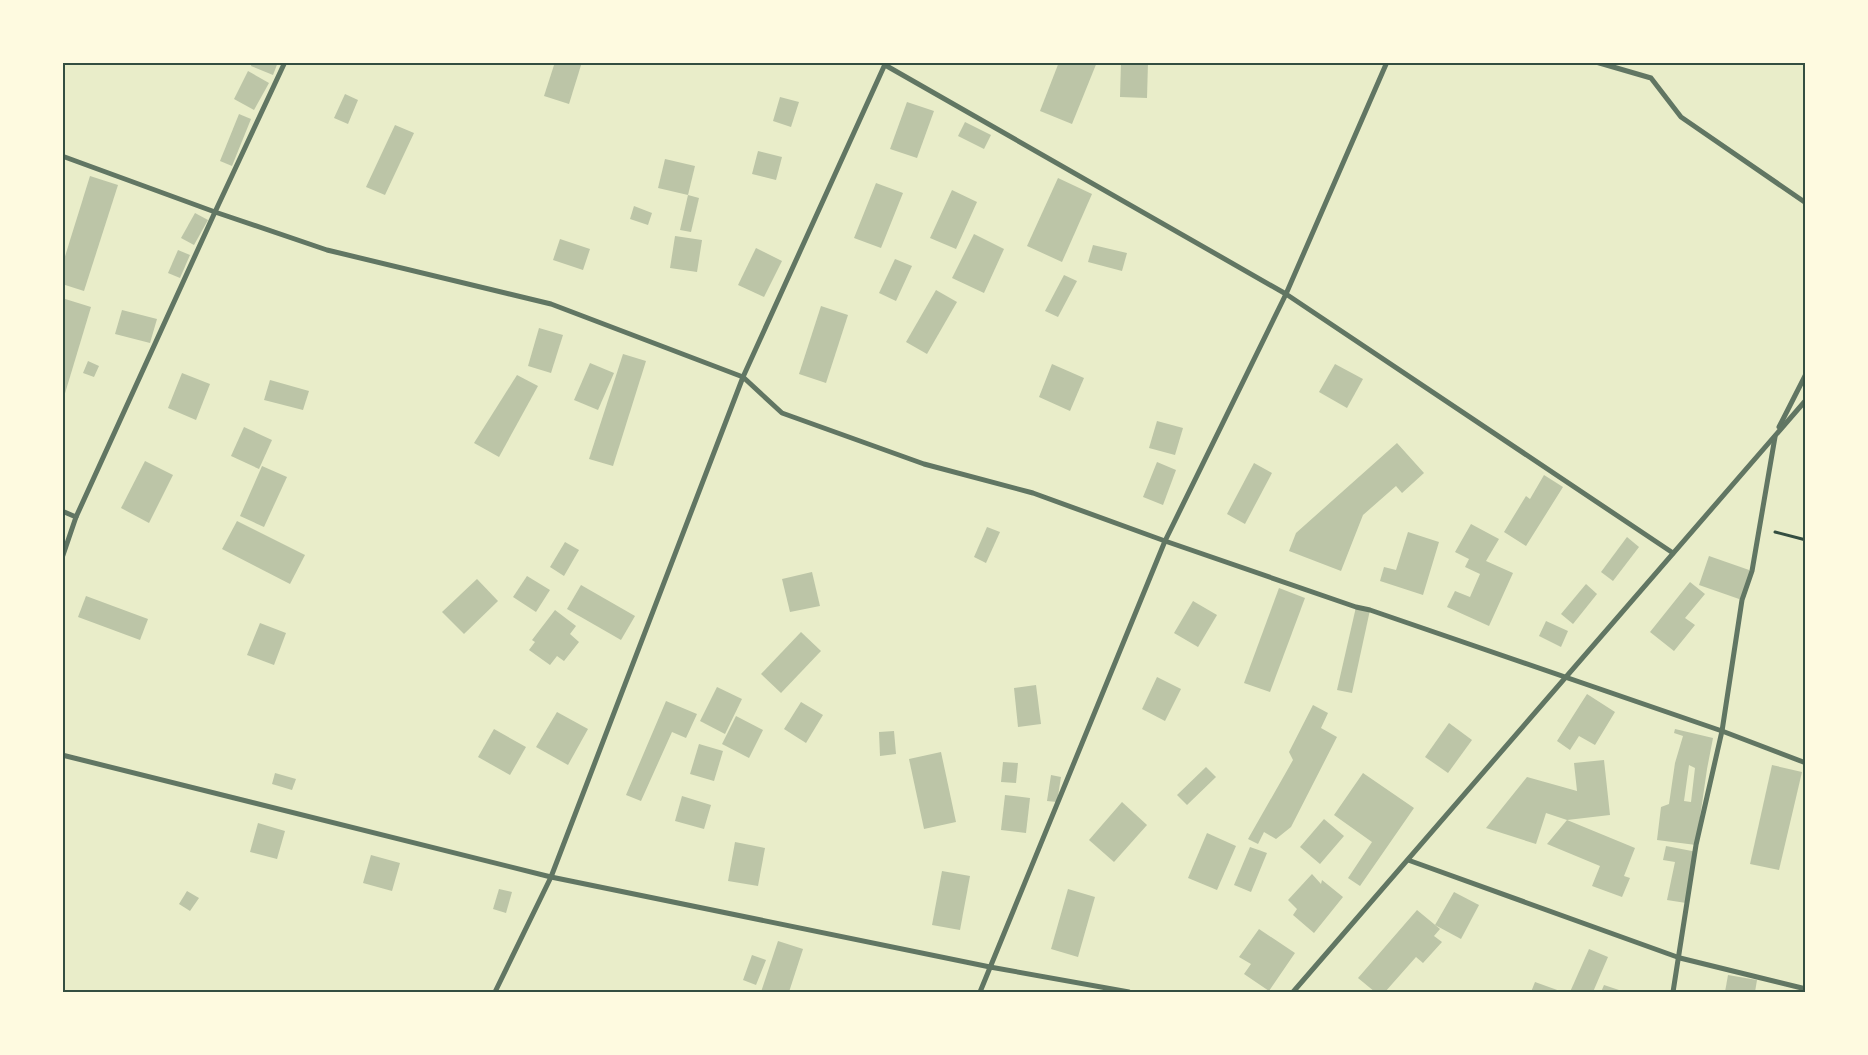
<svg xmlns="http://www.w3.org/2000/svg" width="1868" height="1055" viewBox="0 0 1868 1055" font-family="'DejaVu Sans',sans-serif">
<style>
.building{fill:#bcc5a7;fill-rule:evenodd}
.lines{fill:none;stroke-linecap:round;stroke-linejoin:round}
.path{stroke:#344e41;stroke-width:3}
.minor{stroke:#617663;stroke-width:5}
.neatline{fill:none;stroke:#344e41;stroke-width:2}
</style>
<rect width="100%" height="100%" fill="#e9edc9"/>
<g class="building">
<path d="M 252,62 L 278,62 L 273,75 L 251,66 Z"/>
<path d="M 555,62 L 582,62 L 569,104 L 544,96 Z"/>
<path d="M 1059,62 L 1097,62 L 1072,124 L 1040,111 Z"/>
<path d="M 1121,62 L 1148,62 L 1147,98 L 1120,97 Z"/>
<path d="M 248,71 L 269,83 L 254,110 L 234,99 Z"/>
<path d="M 345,94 L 358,100 L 348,124 L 334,118 Z"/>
<path d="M 780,97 L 799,102 L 791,127 L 773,121 Z"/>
<path d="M 907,102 L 934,111 L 917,158 L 890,149 Z"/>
<path d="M 239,114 L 251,119 L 232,166 L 220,161 Z"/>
<path d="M 965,122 L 991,135 L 984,149 L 958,136 Z"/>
<path d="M 395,125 L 414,133 L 385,195 L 366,187 Z"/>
<path d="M 758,151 L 782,157 L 776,180 L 752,174 Z"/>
<path d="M 665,159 L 695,166 L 688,195 L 658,188 Z"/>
<path d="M 90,176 L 118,185 L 84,291 L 62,284 L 62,266 Z"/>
<path d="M 1058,178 L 1092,194 L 1062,262 L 1027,246 Z"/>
<path d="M 876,183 L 903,193 L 881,248 L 854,238 Z"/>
<path d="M 952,190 L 977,202 L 956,249 L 930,238 Z"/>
<path d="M 688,195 L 699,198 L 691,232 L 680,230 Z"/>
<path d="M 634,206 L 652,213 L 648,225 L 630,219 Z"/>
<path d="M 195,213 L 208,220 L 194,245 L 181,238 Z"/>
<path d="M 974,234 L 1004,249 L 984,293 L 952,278 Z"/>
<path d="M 675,236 L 702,240 L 697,272 L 670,268 Z"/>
<path d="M 560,239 L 590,249 L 583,270 L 553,260 Z"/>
<path d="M 1093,245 L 1127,253 L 1122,271 L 1088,262 Z"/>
<path d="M 756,248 L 782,261 L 764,297 L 738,285 Z"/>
<path d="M 178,250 L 190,255 L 180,278 L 168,273 Z"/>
<path d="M 895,259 L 912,266 L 896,301 L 879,293 Z"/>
<path d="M 1064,275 L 1077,281 L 1058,317 L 1045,311 Z"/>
<path d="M 936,290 L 957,302 L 927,354 L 906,342 Z"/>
<path d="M 62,298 L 91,307 L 63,400 L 62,399 Z"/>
<path d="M 821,306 L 848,315 L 826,383 L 799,374 Z"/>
<path d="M 122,310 L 157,319 L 150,343 L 115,334 Z"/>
<path d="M 539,328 L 563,335 L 551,373 L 528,366 Z"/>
<path d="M 623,354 L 646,361 L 613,466 L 589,459 Z"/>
<path d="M 88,361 L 99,366 L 94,377 L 83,373 Z"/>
<path d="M 590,363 L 614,373 L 598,410 L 574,400 Z"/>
<path d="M 1052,364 L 1084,378 L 1070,411 L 1039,397 Z"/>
<path d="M 1335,364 L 1363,379 L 1347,408 L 1319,392 Z"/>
<path d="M 182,373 L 210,384 L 196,420 L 168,408 Z"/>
<path d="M 517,375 L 538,386 L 499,457 L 474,443 Z"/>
<path d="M 270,380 L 309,391 L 303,410 L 264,400 Z"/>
<path d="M 1157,421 L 1183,428 L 1175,455 L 1149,448 Z"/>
<path d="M 244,427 L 272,440 L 259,469 L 231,456 Z"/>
<path d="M 1397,443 L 1424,473 L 1402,493 L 1396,486 L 1363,515 L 1341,571 L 1289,551 L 1296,533 Z"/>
<path d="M 145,461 L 173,475 L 149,523 L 121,508 Z"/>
<path d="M 1157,462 L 1176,470 L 1163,505 L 1143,497 Z"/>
<path d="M 1254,463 L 1272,473 L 1245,524 L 1227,514 Z"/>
<path d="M 262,466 L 287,477 L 264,527 L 240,516 Z"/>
<path d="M 1544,475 L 1563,487 L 1526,546 L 1504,532 L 1526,496 L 1530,499 Z"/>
<path d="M 237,521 L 305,555 L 290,584 L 222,549 Z"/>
<path d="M 1471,524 L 1499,539 L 1486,561 L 1513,573 L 1489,626 L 1447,607 L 1455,591 L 1470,597 L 1480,574 L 1465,567 L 1469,559 L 1455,552 Z"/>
<path d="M 987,527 L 1000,532 L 986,563 L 974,557 Z"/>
<path d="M 1408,532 L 1439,542 L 1423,595 L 1380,581 L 1384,567 L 1396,570 Z"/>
<path d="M 1627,537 L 1639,547 L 1613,581 L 1601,572 Z"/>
<path d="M 565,542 L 579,550 L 564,576 L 550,567 Z"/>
<path d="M 1709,556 L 1752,571 L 1742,600 L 1699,585 Z"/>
<path d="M 812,572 L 820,606 L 790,612 L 782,579 Z"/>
<path d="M 527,576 L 550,590 L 536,612 L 513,597 Z"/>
<path d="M 477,579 L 498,601 L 464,634 L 442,612 Z"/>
<path d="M 1690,582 L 1705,594 L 1685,618 L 1695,625 L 1674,651 L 1650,632 Z"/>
<path d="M 1586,584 L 1597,594 L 1573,624 L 1561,614 Z"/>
<path d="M 581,585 L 635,616 L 621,640 L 567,609 Z"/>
<path d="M 1279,588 L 1305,598 L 1270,692 L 1244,683 Z"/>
<path d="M 86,596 L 148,619 L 140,640 L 78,617 Z"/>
<path d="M 1193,601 L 1217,615 L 1198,647 L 1174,633 Z"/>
<path d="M 1356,607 L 1370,610 L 1352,693 L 1337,690 Z"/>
<path d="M 555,610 L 576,626 L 570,634 L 579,642 L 564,661 L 557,656 L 550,665 L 529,650 L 535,642 L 532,640 Z"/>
<path d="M 1546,621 L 1568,631 L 1561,647 L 1539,636 Z"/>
<path d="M 260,623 L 286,633 L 274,665 L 247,655 Z"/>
<path d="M 801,632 L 821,651 L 781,693 L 761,674 Z"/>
<path d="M 1157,677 L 1181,689 L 1165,721 L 1142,709 Z"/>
<path d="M 1036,685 L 1041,724 L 1018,727 L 1014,688 Z"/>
<path d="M 717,687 L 742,699 L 725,734 L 700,721 Z"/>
<path d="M 1587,694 L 1615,712 L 1595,745 L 1579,736 L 1570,750 L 1557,741 Z"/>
<path d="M 666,701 L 697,714 L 686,738 L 672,732 L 641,801 L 626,795 Z"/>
<path d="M 801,702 L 823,715 L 806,743 L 784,729 Z"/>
<path d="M 1313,705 L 1328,713 L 1321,728 L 1337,737 L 1291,827 L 1276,839 L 1264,832 L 1258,844 L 1248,839 L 1293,760 L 1289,752 Z"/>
<path d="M 557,712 L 588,729 L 568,765 L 536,747 Z"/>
<path d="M 736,716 L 763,730 L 749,758 L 722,744 Z"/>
<path d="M 1449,723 L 1472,740 L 1448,773 L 1425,757 Z"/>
<path d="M 494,729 L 526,747 L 510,775 L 478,757 Z"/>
<path d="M 1675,729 L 1713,738 L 1707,769 L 1696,845 L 1657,840 L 1661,807 L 1669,804 L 1675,763 L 1683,736 L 1674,733 ZM 1689,765 L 1695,768 L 1691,802 L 1684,801 Z"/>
<path d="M 894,731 L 896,754 L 880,756 L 879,732 Z"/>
<path d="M 699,744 L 723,751 L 714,781 L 690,774 Z"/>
<path d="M 941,752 L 956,822 L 924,829 L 909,759 Z"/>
<path d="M 1604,760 L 1610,815 L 1567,820 L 1546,813 L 1536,844 L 1486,828 L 1527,777 L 1577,791 L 1574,763 Z"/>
<path d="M 1003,762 L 1018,763 L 1016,783 L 1001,782 Z"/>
<path d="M 1772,765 L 1802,772 L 1779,870 L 1750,864 Z"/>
<path d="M 1206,767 L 1216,777 L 1187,805 L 1177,795 Z"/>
<path d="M 275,773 L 296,779 L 292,790 L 272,784 Z"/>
<path d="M 1363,773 L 1414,808 L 1360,886 L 1348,878 L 1372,842 L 1334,815 Z"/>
<path d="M 1051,775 L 1061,777 L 1057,802 L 1047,801 Z"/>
<path d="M 1005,795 L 1030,798 L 1026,833 L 1001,830 Z"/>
<path d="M 682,796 L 711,805 L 704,829 L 675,821 Z"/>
<path d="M 1122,802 L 1147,825 L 1114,862 L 1089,840 Z"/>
<path d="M 1324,819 L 1344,836 L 1320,864 L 1300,847 Z"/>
<path d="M 1567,820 L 1635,848 L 1624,876 L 1630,878 L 1622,897 L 1592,886 L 1600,866 L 1547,844 Z"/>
<path d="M 258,823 L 285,831 L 277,859 L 250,852 Z"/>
<path d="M 1207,833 L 1236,846 L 1217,890 L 1188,878 Z"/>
<path d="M 735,842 L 765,848 L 758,886 L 728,881 Z"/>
<path d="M 1666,846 L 1697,852 L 1686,903 L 1667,900 L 1675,862 L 1663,860 Z"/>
<path d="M 1250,847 L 1267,853 L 1251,892 L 1234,885 Z"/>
<path d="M 371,855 L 400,863 L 392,891 L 363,883 Z"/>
<path d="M 942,871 L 970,876 L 960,930 L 932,925 Z"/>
<path d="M 1312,874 L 1321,884 L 1322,880 L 1343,897 L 1314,933 L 1293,915 L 1297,909 L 1288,900 Z"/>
<path d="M 499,889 L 512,892 L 506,913 L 493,909 Z"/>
<path d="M 1068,889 L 1095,897 L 1078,957 L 1051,949 Z"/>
<path d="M 187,891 L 199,898 L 190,911 L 179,904 Z"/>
<path d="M 1454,892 L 1479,905 L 1461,939 L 1435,925 Z"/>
<path d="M 1417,910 L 1440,929 L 1434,936 L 1442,942 L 1423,963 L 1416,957 L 1385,992 L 1375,992 L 1358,978 Z"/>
<path d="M 1259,929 L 1295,953 L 1269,991 L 1244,974 L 1251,964 L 1239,957 Z"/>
<path d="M 778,941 L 803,949 L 789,992 L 761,992 Z"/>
<path d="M 1589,949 L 1608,957 L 1593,992 L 1570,992 Z"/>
<path d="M 752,955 L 766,960 L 756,985 L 743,980 Z"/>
<path d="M 1728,975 L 1757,980 L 1755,992 L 1725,992 Z"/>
<path d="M 1535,982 L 1560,991 L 1559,992 L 1531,992 Z"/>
<path d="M 1604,985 L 1625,992 L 1601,992 Z"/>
</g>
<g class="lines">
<path class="path" d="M 1775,532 L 1806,540"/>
<g class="minor">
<path d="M 1596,62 L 1651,78 L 1681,117 L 1806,203"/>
<path d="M 885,65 L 1286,294 L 1673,553"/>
<path d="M 62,156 L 215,212 L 327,250 L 551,304 L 743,377 L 782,413 L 924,464 L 1033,493 L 1165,541 L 1356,607 L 1370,610 L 1722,731 L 1806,763"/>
<path d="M 1779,427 L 1806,374"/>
<path d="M 62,511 L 76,517"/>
<path d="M 62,558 L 76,517 L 215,212 L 285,62"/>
<path d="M 62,755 L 551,877 L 990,967 L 1129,992"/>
<path d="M 1408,860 L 1680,958 L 1806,989"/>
<path d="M 495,992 L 551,877 L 743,377 L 886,62"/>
<path d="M 980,992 L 1165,541 L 1286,294 L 1387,62"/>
<path d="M 1293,992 L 1806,400"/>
<path d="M 1673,992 L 1696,845 L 1722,731 L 1742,600 L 1752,571 L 1775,437"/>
</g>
</g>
<rect width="1868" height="1055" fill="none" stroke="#fefae0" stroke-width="128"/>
<rect x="64" y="64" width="1740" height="927" class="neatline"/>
</svg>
